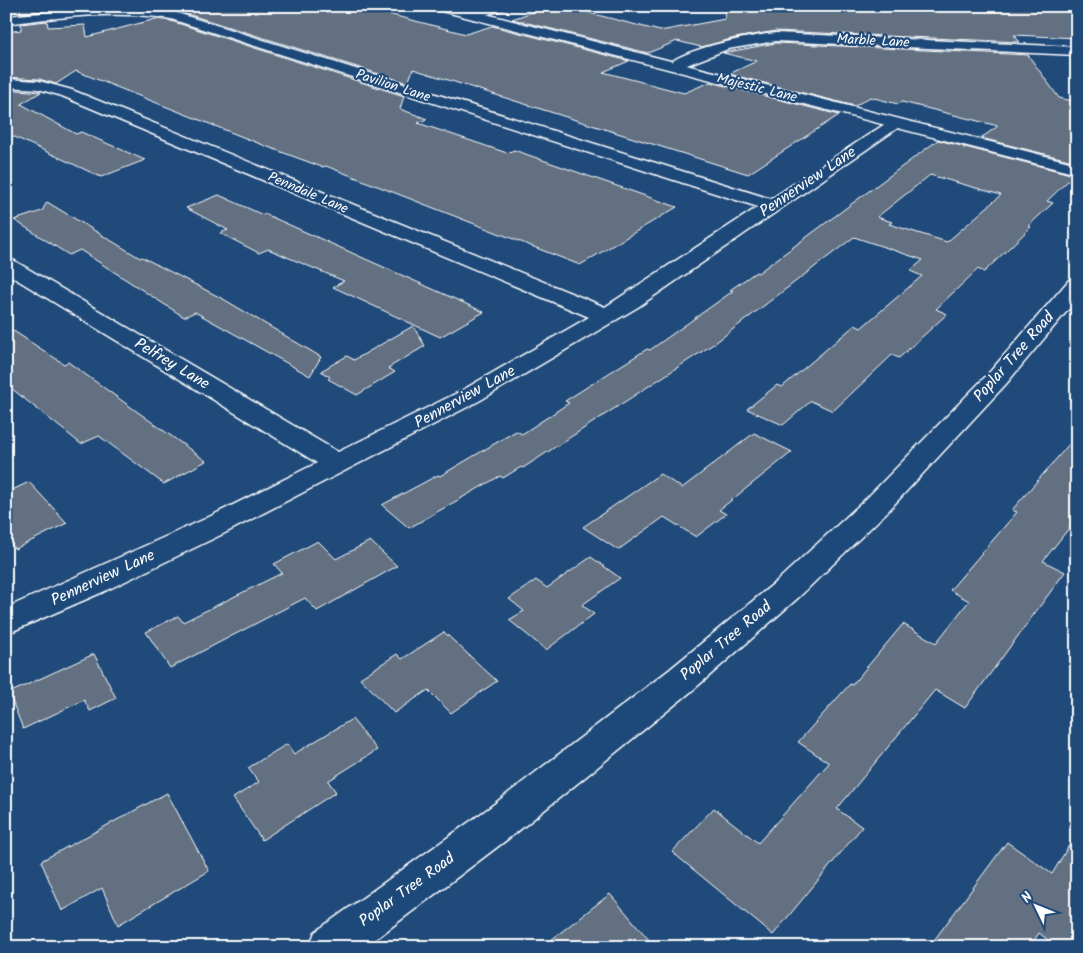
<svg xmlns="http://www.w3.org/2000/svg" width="1083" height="953" viewBox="0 0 1083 953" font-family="Kalam,sans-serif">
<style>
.building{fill:#627081;stroke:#fff;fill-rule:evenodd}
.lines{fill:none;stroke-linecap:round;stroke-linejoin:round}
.minor-casing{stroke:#fff;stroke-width:3}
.tertiary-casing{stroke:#fff;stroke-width:3}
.minor{fill:#1f4a7a;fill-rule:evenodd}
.tertiary{fill:#1f4a7a;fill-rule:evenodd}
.labels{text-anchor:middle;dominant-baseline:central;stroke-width:4.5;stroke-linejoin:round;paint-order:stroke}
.far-street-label{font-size:14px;fill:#fff;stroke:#1f4a7a}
.street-label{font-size:16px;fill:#fff;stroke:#1f4a7a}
</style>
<rect width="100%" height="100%" fill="#1f4a7a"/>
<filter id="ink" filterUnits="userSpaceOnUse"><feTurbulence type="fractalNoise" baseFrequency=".02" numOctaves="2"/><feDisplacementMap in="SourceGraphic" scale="10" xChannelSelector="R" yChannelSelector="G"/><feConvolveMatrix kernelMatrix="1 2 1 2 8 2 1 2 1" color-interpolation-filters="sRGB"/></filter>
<g filter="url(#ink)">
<g class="building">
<path d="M 20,6 L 46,6 L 46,11 L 20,13 Z"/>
<path d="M 203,6 L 357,6 L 466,34 L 492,26 L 629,61 L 603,72 L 684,93 L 710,82 L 839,115 L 748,174 L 413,69 L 408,83 L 181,12 Z"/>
<path d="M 550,6 L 562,6 L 660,31 L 725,19 L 726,6 L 1002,6 L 1067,10 L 1077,23 L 1077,38 L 1014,35 L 1020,42 L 776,31 L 735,38 L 701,47 L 677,41 L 648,53 L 512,19 Z"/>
<path d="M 156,19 L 171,21 L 404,96 L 400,109 L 427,119 L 418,123 L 507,153 L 514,150 L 677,207 L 580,265 L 326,166 L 322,167 L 268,147 L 76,71 L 56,84 L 39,79 L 6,77 L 6,32 L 21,30 L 21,24 L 47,21 L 48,27 L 85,25 L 87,37 Z"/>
<path d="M 776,43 L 1028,55 L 1059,98 L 1077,102 L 1077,162 L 981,138 L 998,126 L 902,102 L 898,104 L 870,97 L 855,106 L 729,74 L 757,61 L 723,53 Z"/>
<path d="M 6,89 L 41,92 L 21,104 L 76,134 L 81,132 L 145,160 L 101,177 L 6,133 Z"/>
<path d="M 938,140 L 965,147 L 963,149 L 965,147 L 1074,175 L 1047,201 L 1053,203 L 1028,226 L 1031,227 L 984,272 L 978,269 L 936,309 L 947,314 L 899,358 L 892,355 L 833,411 L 811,401 L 783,425 L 747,409 L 777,385 L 782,387 L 855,325 L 861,328 L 922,276 L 910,271 L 923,260 L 854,237 L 715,343 L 523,468 L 521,467 L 503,478 L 500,476 L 409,528 L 382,505 L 438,475 L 440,476 L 516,431 L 522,434 L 569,403 L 565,401 L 647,349 L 650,350 L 733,291 L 730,290 L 756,272 L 758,273 ZM 930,175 L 1001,195 L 947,242 L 889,224 L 892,222 L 877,217 Z"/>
<path d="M 219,195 L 263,215 L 265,214 L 484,312 L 440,337 L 333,287 L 344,281 L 268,249 L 259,253 L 220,233 L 228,230 L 186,208 Z"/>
<path d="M 47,202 L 140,258 L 142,257 L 225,300 L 321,357 L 310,376 L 195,312 L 184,317 L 80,250 L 69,255 L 14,220 L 42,211 Z"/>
<path d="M 6,326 L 64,364 L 68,362 L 206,461 L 164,484 L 99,436 L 81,444 L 6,384 Z"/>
<path d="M 413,326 L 425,346 L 388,368 L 395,372 L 357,395 L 328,379 L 330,377 L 321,371 L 347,356 L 354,360 Z"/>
<path d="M 754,433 L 792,452 L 719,510 L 726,514 L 696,537 L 664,517 L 618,550 L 583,527 L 660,474 L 682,488 Z"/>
<path d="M 1077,435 L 1077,518 L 1043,561 L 1065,572 L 965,708 L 935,690 L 837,809 L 862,827 L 773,935 L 672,852 L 714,808 L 758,843 L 829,763 L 798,742 L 850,684 L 852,685 L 903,624 L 936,643 L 969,601 L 950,590 L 1017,512 L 1012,510 Z"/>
<path d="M 29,482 L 67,523 L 15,549 L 6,538 L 6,493 Z"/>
<path d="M 318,541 L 336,559 L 370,541 L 397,566 L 317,611 L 305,598 L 170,668 L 146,632 L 178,616 L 183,622 L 282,573 L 274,564 Z"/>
<path d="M 591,557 L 620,578 L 582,605 L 594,614 L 546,650 L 509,620 L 524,611 L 509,599 L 536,580 L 547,588 Z"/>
<path d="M 444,632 L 497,681 L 451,713 L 428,690 L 394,713 L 360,678 L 397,654 L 402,659 Z"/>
<path d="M 94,654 L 116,698 L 90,711 L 84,700 L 23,729 L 9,693 Z"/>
<path d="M 352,719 L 377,750 L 328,781 L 336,792 L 262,840 L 233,798 L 259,782 L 248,768 L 287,744 L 294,754 Z"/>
<path d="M 167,793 L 209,871 L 118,925 L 102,888 L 62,911 L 41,861 Z"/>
<path d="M 1077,832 L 1077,947 L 1057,947 L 1039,933 L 1030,947 L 929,947 L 1007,842 L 1052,874 Z"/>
<path d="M 610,894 L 655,947 L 542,947 Z"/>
</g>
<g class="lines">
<g class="minor-casing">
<g id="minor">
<path d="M 487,6 L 506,6 L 504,9 L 473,19 L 467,15 L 469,12 Z"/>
<path d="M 111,7 L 152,9 L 177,13 L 771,199 L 891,120 L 903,120 L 905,123 L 638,307 L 479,401 L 225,533 L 103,592 L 6,634 L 6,608 L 205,519 L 317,463 L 6,273 L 6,258 L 13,260 L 338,452 L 461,391 L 589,317 L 62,96 L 38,89 L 6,87 L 6,79 L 39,81 L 72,90 L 605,307 L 758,207 L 171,19 C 116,10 61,17 6,24 L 6,16 Z"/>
<path d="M 776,33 L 1077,47 L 1077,55 L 776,41 L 728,49 L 674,70 L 669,69 L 667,66 C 680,49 754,35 776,33 Z"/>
</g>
</g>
<g class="tertiary-casing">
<g id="tertiary">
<path d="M 432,6 L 454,6 L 1077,164 L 1077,174 L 434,9 Z"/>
<path d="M 1077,279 L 1077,299 L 1006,384 L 888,511 L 799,597 L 693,690 L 517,832 L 365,947 L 309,947 L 315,932 L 489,808 L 669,670 L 777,581 L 868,497 L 988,374 L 1069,280 Z"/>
</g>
</g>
<use href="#minor" class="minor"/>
<use href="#tertiary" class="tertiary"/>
</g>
</g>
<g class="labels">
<g class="far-street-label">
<text transform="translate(873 41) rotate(3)">Marble Lane</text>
<text transform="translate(393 86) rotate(18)">Pavilion Lane</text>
<text transform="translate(757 88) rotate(14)">Majestic Lane</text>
<text transform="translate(308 193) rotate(23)">Penndale Lane</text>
</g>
<g class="street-label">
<text transform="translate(808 182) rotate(-34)">Pennerview Lane</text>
<text transform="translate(1014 357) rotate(-49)">Poplar Tree Road</text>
<text transform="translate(172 364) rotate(31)">Pelfrey Lane</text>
<text transform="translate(465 397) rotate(-29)">Pennerview Lane</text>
<text transform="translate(103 578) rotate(-25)">Pennerview Lane</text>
<text transform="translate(726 641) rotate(-40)">Poplar Tree Road</text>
<text transform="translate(407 890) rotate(-36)">Poplar Tree Road</text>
</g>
</g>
<rect width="1083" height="953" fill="none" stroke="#1f4a7a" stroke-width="25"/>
<rect x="12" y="12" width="1058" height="928" fill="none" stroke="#fff" stroke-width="2" filter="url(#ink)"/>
<g transform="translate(1036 906) rotate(313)" stroke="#1f4a7a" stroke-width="4" paint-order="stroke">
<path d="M0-4L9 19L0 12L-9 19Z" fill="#ffffff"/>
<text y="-8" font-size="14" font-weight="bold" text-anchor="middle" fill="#ffffff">N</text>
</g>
</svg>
